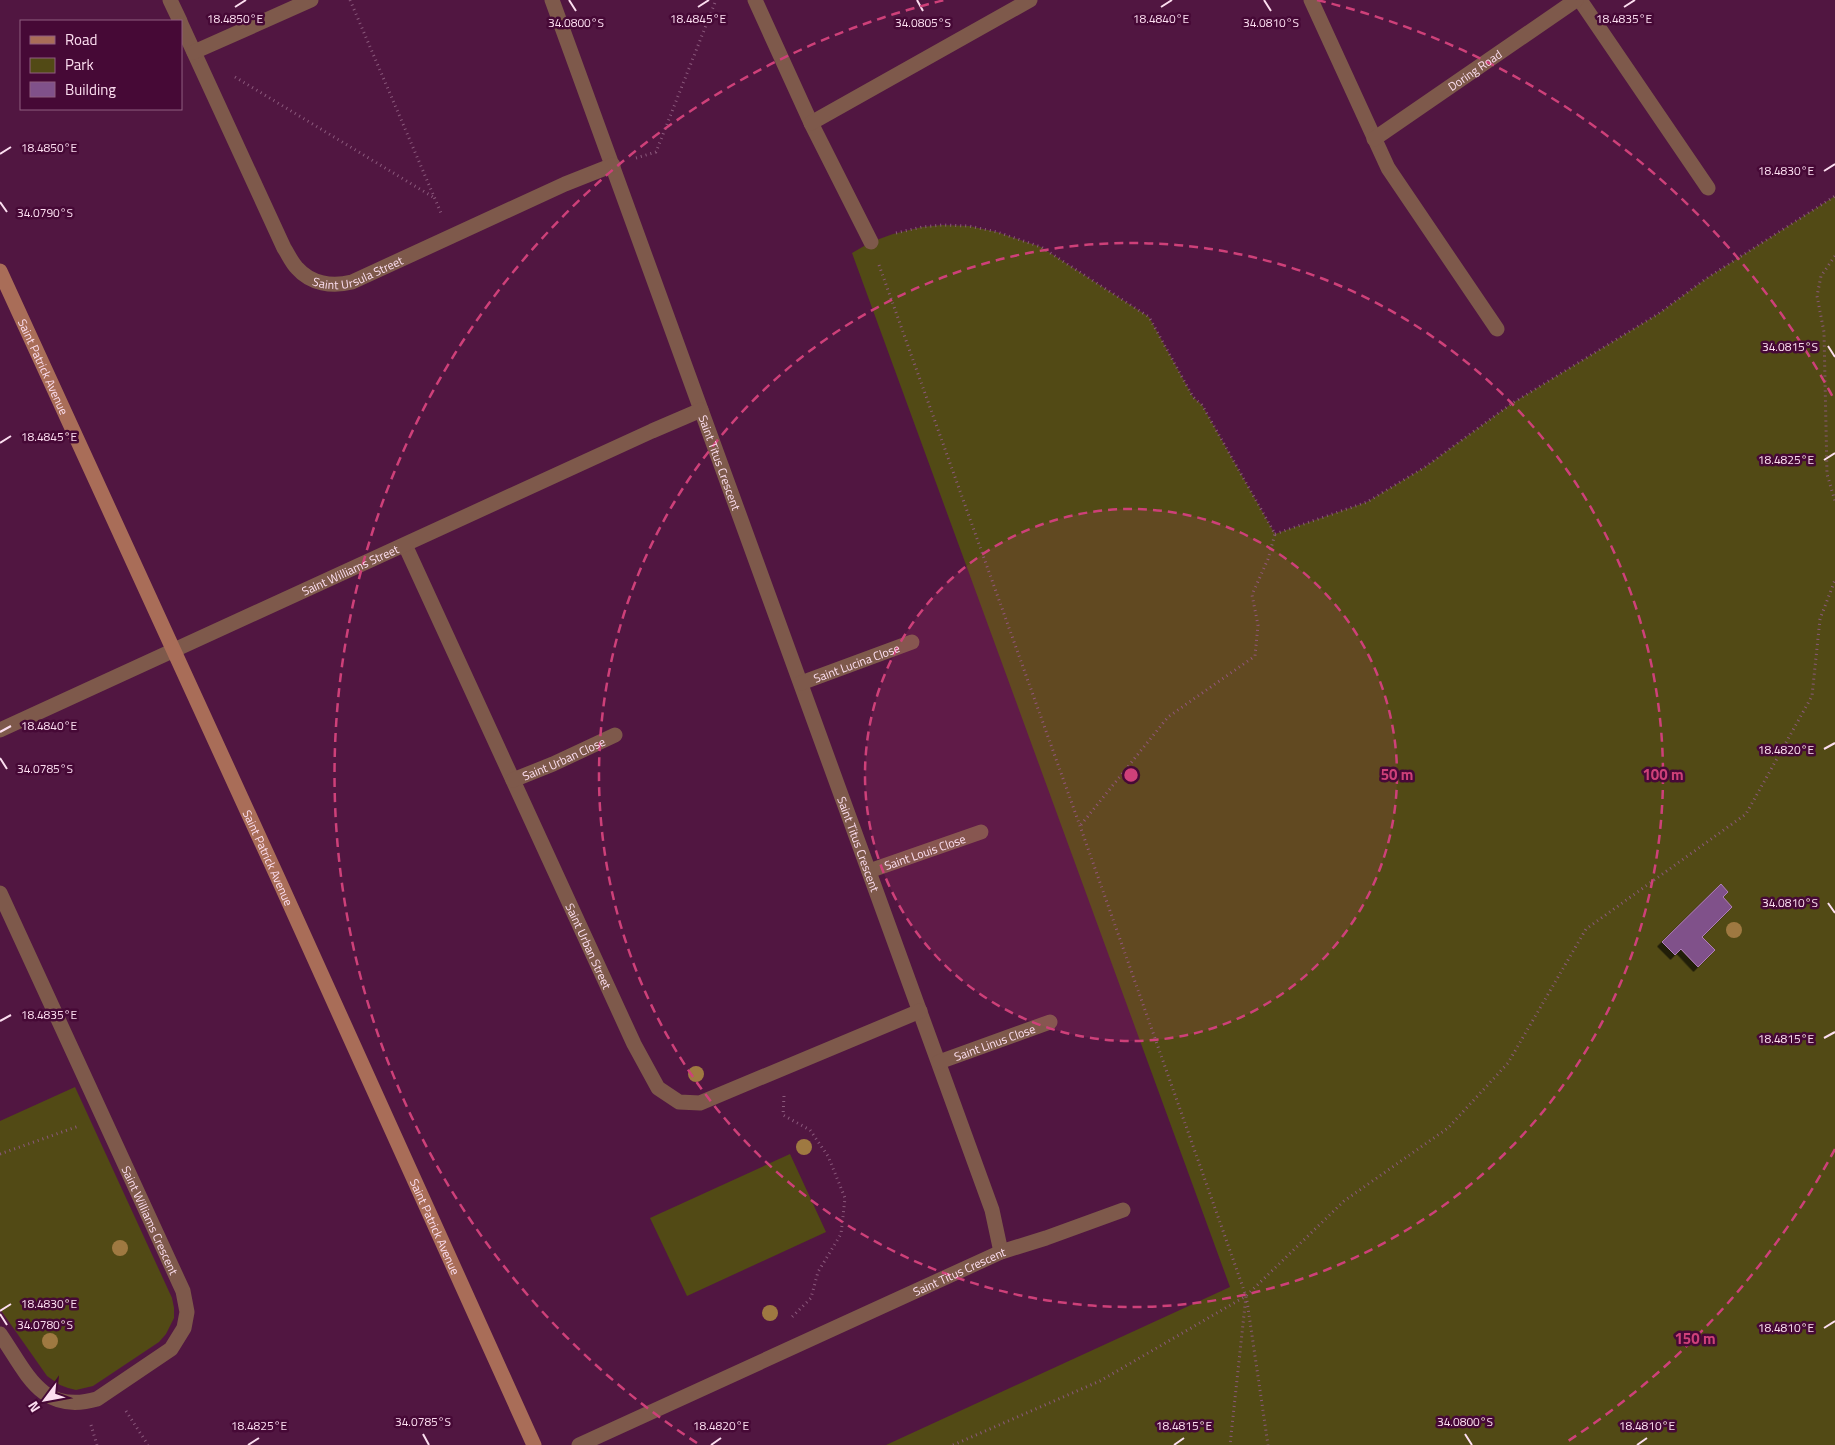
<svg xmlns="http://www.w3.org/2000/svg" width="1835" height="1445" viewBox="0 0 1835 1445" font-family="'Titillium Web',sans-serif">
<style>
.green{fill:#524a15}
.building{fill:#80518a;stroke:#b07eba;filter:url(#shadow)}
.lines{fill:none;stroke-linecap:round;stroke-linejoin:round}
.path{stroke:#8b597c;stroke-width:3;stroke-dasharray:1 4;stroke-linecap:butt}
.street{stroke:#7e594b;stroke-width:15}
.secondary{stroke:#a96d58;stroke-width:15}
.tree{fill:#9f7941}
.ticks{fill:none;stroke:#fcdef0;stroke-width:2}
.ring{fill:none;stroke:#ce4079;stroke-width:2.5;stroke-dasharray:9 6}
.labels{text-anchor:middle;dominant-baseline:central;stroke-width:5;stroke-linejoin:round;paint-order:stroke}
.street-label{font-size:12px;fill:#fcdef0;stroke:#460936}
.ticks-label{font-size:12px;text-anchor:middle;fill:#fcdef0;stroke:#460936;stroke-width:5;stroke-linejoin:round;paint-order:stroke}
.centre{fill:#ce4079;stroke:#460936;stroke-width:2.5}
.ring-label{font-size:15px;text-anchor:middle;font-weight:bold;fill:#ce4079;stroke:#460936;stroke-width:5;stroke-linejoin:round;paint-order:stroke}
</style>
<defs>
<filter id="shadow"><feDropShadow dx="-4.5" dy="4.5" stdDeviation="0" flood-color="#0009"/></filter>
</defs>
<rect width="100%" height="100%" fill="#511641"/>
<g class="green">
<path d="M 1835,196 L 1835,1445 L 886,1445 L 1230,1287 L 852,253 L 871,242 L 893,234 L 922,227 L 942,225 L 969,226 L 997,232 L 1041,247 L 1149,317 L 1193,397 L 1202,405 L 1275,534 L 1367,502 L 1425,467 L 1511,404 L 1658,314 L 1707,278 Z"/>
<path d="M 75,1087 L 172,1298 L 174,1308 L 174,1318 L 166,1334 L 159,1342 L 93,1386 L 76,1390 L 68,1388 L 60,1385 L 47,1376 L 0,1309 L 0,1121 Z"/>
<path d="M 790,1154 L 826,1232 L 687,1296 L 650,1218 Z"/>
</g>
<path class="building" d="M 1721,884 L 1728,892 L 1723,897 L 1732,907 L 1702,937 L 1715,950 L 1698,967 L 1681,949 L 1675,955 L 1662,942 Z"/>
<g class="lines">
<g class="path">
<path d="M 350,0 L 441,213"/>
<path d="M 235,77 L 433,197"/>
<path d="M 636,158 L 656,152 L 716,0"/>
<path d="M 896,233 L 922,227 L 942,225 L 969,226 L 997,232 L 1041,247 L 1149,317 L 1193,397 L 1202,405 L 1275,534 L 1268,559 L 1252,595 L 1258,625 L 1255,656 L 1168,717 L 1080,826"/>
<path d="M 1835,256 L 1821,276 L 1817,296 L 1824,332 L 1827,474 L 1835,501"/>
<path d="M 879,265 L 1080,826 L 1246,1296 L 1230,1445"/>
<path d="M 1275,534 L 1367,502 L 1425,467 L 1511,404 L 1658,314 L 1707,278 L 1835,196"/>
<path d="M 784,1096 L 783,1115 L 810,1130 L 828,1156 L 845,1198 L 841,1234 L 818,1272 L 811,1298 L 792,1317"/>
<path d="M 0,1154 L 79,1126"/>
<path d="M 1247,1301 L 1268,1445"/>
<path d="M 126,1411 L 148,1445"/>
<path d="M 91,1425 L 97,1445"/>
<path d="M 953,1445 L 1100,1381 L 1246,1296 L 1344,1201 L 1448,1128 L 1508,1063 L 1586,929 L 1746,814 L 1812,696 L 1820,619 L 1835,580"/>
</g>
<g class="street">
<path d="M 170,0 L 180,21"/>
<path id="s1" d="M 552,0 L 992,1210 L 1001,1252"/>
<path d="M 755,0 L 811,123 L 871,242"/>
<path d="M 1311,0 L 1388,168 L 1497,329"/>
<path d="M 1580,0 L 1708,188"/>
<path id="s2" d="M 181,24 L 284,248 C 288,254 292,263 297,268 C 311,284 332,287 352,282 L 565,184 L 613,165"/>
<path d="M 194,52 L 311,0"/>
<path d="M 811,123 L 1030,0"/>
<path id="s3" d="M 1374,139 L 1576,0"/>
<path id="s4" d="M 405,545 L 634,1044 L 658,1088 L 679,1102 L 700,1103 L 920,1011"/>
<path id="s5" d="M 801,683 L 912,642"/>
<path id="s6" d="M 0,730 L 652,431 L 701,410"/>
<path id="s7" d="M 513,780 L 553,764 L 615,735"/>
<path id="s8" d="M 869,871 L 981,832"/>
<path id="s9" d="M 0,893 L 183,1291 L 187,1312 L 184,1328 L 171,1349 L 97,1399 C 41,1415 27,1373 0,1334"/>
<path id="s10" d="M 939,1062 L 1050,1022"/>
<path id="s11" d="M 579,1445 L 1001,1252 L 1046,1238 L 1123,1210"/>
</g>
<path class="secondary" id="s12" d="M 0,271 L 282,887 L 534,1445"/>
</g>
<g class="tree">
<circle cx="1734" cy="930" r="8"/>
<circle cx="696" cy="1074" r="8"/>
<circle cx="804" cy="1147" r="8"/>
<circle cx="120" cy="1248" r="8"/>
<circle cx="770" cy="1313" r="8"/>
<circle cx="50" cy="1341" r="8"/>
</g>
<path class="ticks" d="M 569,0 L 576,11M 917,0 L 923,11M 1264,0 L 1271,11M 235,7 L 246,0M 698,7 L 709,0M 1161,7 L 1172,0M 1624,7 L 1635,0M 0,154 L 11,147M 1824,171 L 1835,164M 0,202 L 7,212M 1828,346 L 1835,357M 0,443 L 11,436M 1824,460 L 1835,453M 0,732 L 11,726M 1824,749 L 1835,743M 0,758 L 7,769M 1828,903 L 1835,913M 0,1021 L 11,1015M 1824,1038 L 1835,1032M 0,1311 L 11,1304M 0,1314 L 7,1325M 1824,1328 L 1835,1321M 423,1434 L 429,1445M 1465,1434 L 1472,1445M 248,1445 L 259,1438M 711,1445 L 721,1438M 1174,1445 L 1184,1438M 1637,1445 L 1647,1438"/>
<circle cx="1131" cy="775" r="266" fill="#ce4079" fill-opacity=".12"/>
<g class="ring">
<circle cx="1131" cy="775" r="266"/>
<circle cx="1131" cy="775" r="532"/>
<path d="M1835 1149A797 797 0 0 1 1565 1443M697 1443A797 797 0 0 1 945 0M1317 0A797 797 0 0 1 1835 401"/>
</g>
<g class="labels">
<g class="street-label">
<text stroke="none"><textPath href="#s3" startOffset="122">Doring Road</textPath></text>
<text stroke="none"><textPath href="#s2" startOffset="338">Saint Ursula Street</textPath></text>
<text stroke="none"><textPath href="#s12" startOffset="105">Saint Patrick Avenue</textPath></text>
<text stroke="none"><textPath href="#s1" startOffset="492">Saint Titus Crescent</textPath></text>
<text stroke="none"><textPath href="#s6" startOffset="385">Saint Williams Street</textPath></text>
<text stroke="none"><textPath href="#s5" startOffset="59">Saint Lucina Close</textPath></text>
<text stroke="none"><textPath href="#s7" startOffset="55">Saint Urban Close</textPath></text>
<text stroke="none"><textPath href="#s1" startOffset="898">Saint Titus Crescent</textPath></text>
<text stroke="none"><textPath href="#s8" startOffset="59">Saint Louis Close</textPath></text>
<text stroke="none"><textPath href="#s12" startOffset="645">Saint Patrick Avenue</textPath></text>
<text stroke="none"><textPath href="#s4" startOffset="441">Saint Urban Street</textPath></text>
<text stroke="none"><textPath href="#s10" startOffset="59">Saint Linus Close</textPath></text>
<text stroke="none"><textPath href="#s9" startOffset="360">Saint Williams Crescent</textPath></text>
<text stroke="none"><textPath href="#s12" startOffset="1050">Saint Patrick Avenue</textPath></text>
<text stroke="none"><textPath href="#s11" startOffset="418">Saint Titus Crescent</textPath></text>
</g>
</g>
<g class="ticks-label">
<text x="235" y="23">18.4850°E</text>
<text x="698" y="23">18.4845°E</text>
<text x="1161" y="23">18.4840°E</text>
<text x="1624" y="23">18.4835°E</text>
<text x="576" y="27">34.0800°S</text>
<text x="923" y="27">34.0805°S</text>
<text x="1271" y="27">34.0810°S</text>
<text x="49" y="152">18.4850°E</text>
<text x="1786" y="175">18.4830°E</text>
<text x="45" y="217">34.0790°S</text>
<text x="1790" y="351">34.0815°S</text>
<text x="49" y="441">18.4845°E</text>
<text x="1786" y="464">18.4825°E</text>
<text x="49" y="730">18.4840°E</text>
<text x="1786" y="754">18.4820°E</text>
<text x="45" y="773">34.0785°S</text>
<text x="1790" y="907">34.0810°S</text>
<text x="49" y="1019">18.4835°E</text>
<text x="1786" y="1043">18.4815°E</text>
<text x="49" y="1308">18.4830°E</text>
<text x="45" y="1329">34.0780°S</text>
<text x="1786" y="1332">18.4810°E</text>
<text x="423" y="1426">34.0785°S</text>
<text x="1465" y="1426">34.0800°S</text>
<text x="259" y="1430">18.4825°E</text>
<text x="721" y="1430">18.4820°E</text>
<text x="1184" y="1430">18.4815°E</text>
<text x="1647" y="1430">18.4810°E</text>
</g>
<circle cx="1131" cy="775" r="8" class="centre"/>
<g class="ring-label">
<text x="1397" y="780">50 m</text>
<text x="1663" y="780">100 m</text>
<text x="1695" y="1344">150 m</text>
</g>
<rect x="20" y="20" width="162" height="90" fill="#460936" stroke="#8f5e80"/>
<rect x="30" y="36" width="25" height="8" fill="#a96d58" stroke="#8f5e80"/>
<text x="65" y="45" font-size="15" fill="#fcdef0">Road</text>
<rect x="30" y="58" width="25" height="15" fill="#524a15" stroke="#8f5e80"/>
<text x="65" y="70" font-size="15" fill="#fcdef0">Park</text>
<rect x="30" y="82" width="25" height="15" fill="#80518a" stroke="#8f5e80"/>
<text x="65" y="95" font-size="15" fill="#fcdef0">Building</text>
<g transform="translate(45 1400) rotate(238)" stroke="#460936" stroke-width="4" paint-order="stroke">
<path d="M0-4L9 19L0 12L-9 19Z" fill="#fcdef0"/>
<text y="-8" font-size="14" font-weight="bold" text-anchor="middle" fill="#fcdef0">N</text>
</g>
</svg>
